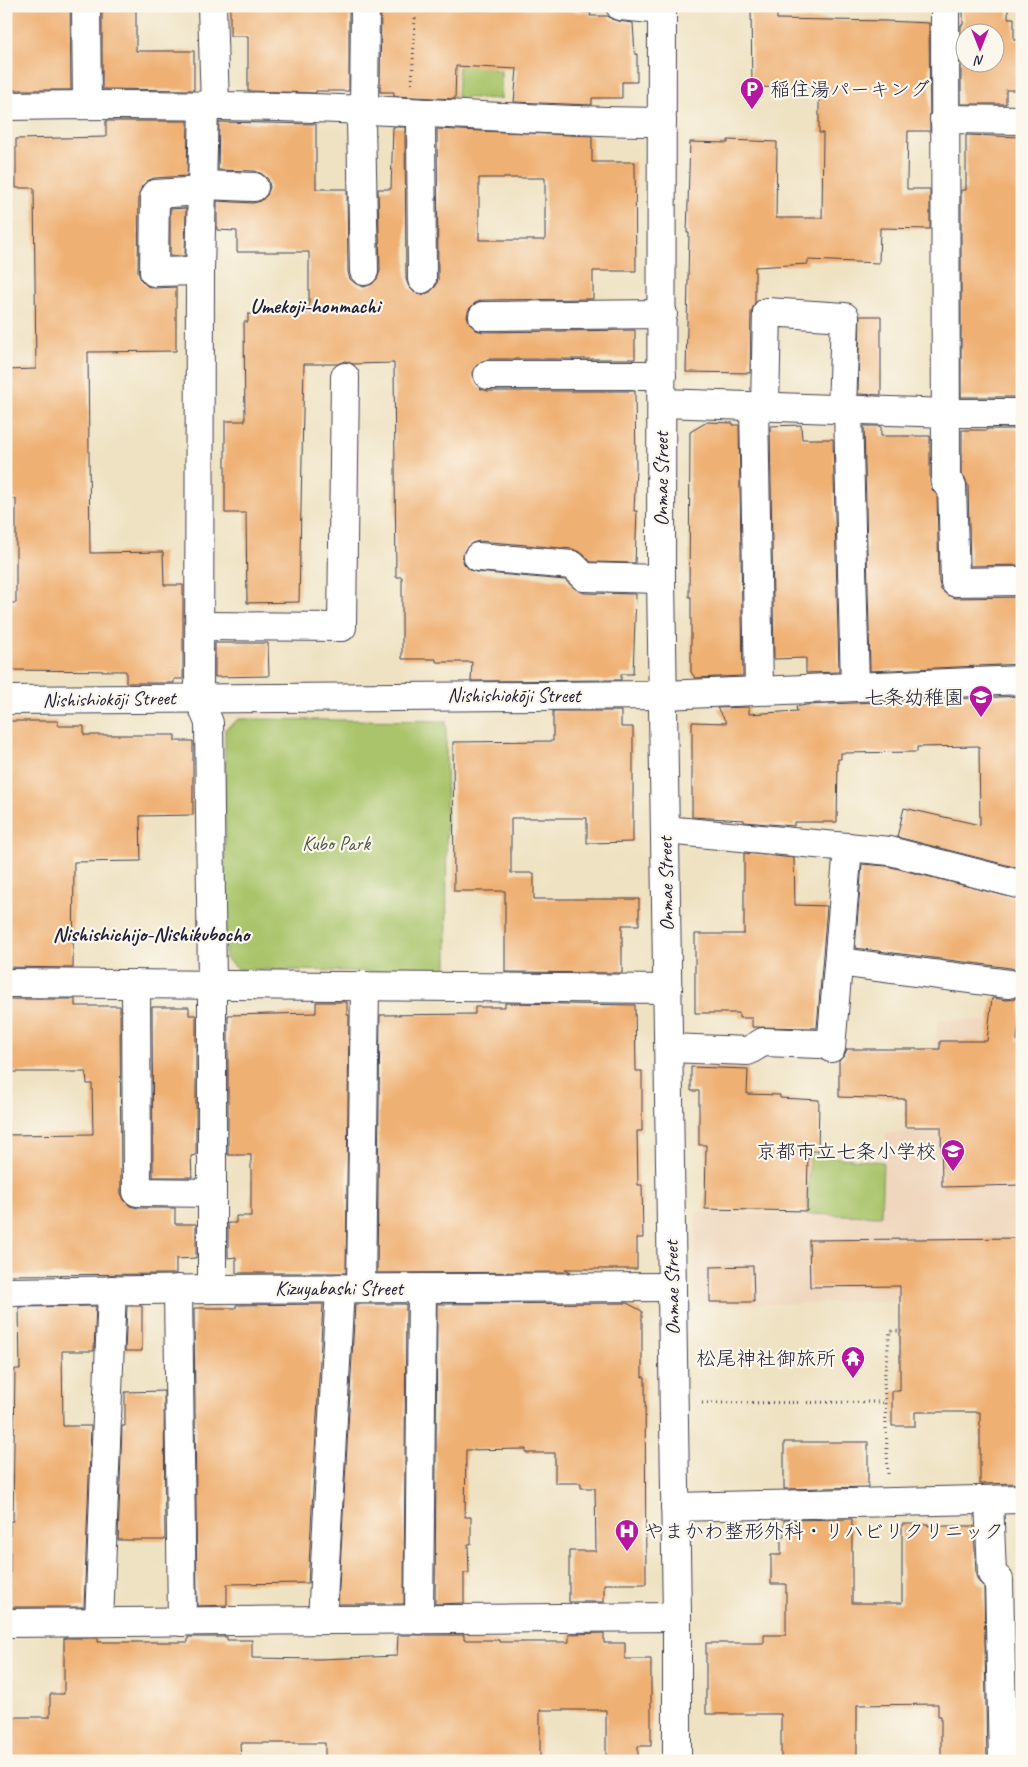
<svg xmlns="http://www.w3.org/2000/svg" width="1028" height="1767" viewBox="0 0 1028 1767" font-family="Caveat,'Klee One',sans-serif">
<style>
.built{fill:#efd6bc}
.green{fill:#a9c46a;stroke:#667352}
.building{fill:#efb073;fill-rule:evenodd}
.lines{fill:none;stroke-linecap:round;stroke-linejoin:round}
.minor-casing{stroke:#413f4f;stroke-width:30}
.path{stroke:#413f4f;stroke-width:3;stroke-dasharray:1 4;stroke-linecap:butt}
.minor{stroke:#fff;stroke-width:28}
.labels{text-anchor:middle;dominant-baseline:central;stroke-width:4.5;stroke-linejoin:round;paint-order:stroke}
.poi-label{font-size:20px;fill:#22223b;stroke:#fbf7ec;text-anchor:end}
.street-label{font-size:20px;fill:#22223b;stroke:#fbf7ec}
.park-label{font-size:20px;fill:#515b4b;stroke:#fbf7ec}
.neighbourhood-label{font-size:21px;font-weight:bold;fill:#22223b;stroke:#fbf7ec}
</style>
<rect width="100%" height="100%" fill="#fbf7ec"/>
<filter id="ink" filterUnits="userSpaceOnUse"><feTurbulence type="fractalNoise" baseFrequency=".02" numOctaves="2"/><feDisplacementMap in="SourceGraphic" scale="10" xChannelSelector="R" yChannelSelector="G"/><feConvolveMatrix kernelMatrix="1 2 1 2 8 2 1 2 1" color-interpolation-filters="sRGB"/></filter>
<filter id="wash" filterUnits="userSpaceOnUse"><feTurbulence type="fractalNoise" baseFrequency=".0096" numOctaves="4" result="noise"/><feDisplacementMap in="SourceGraphic" scale="20" xChannelSelector="R" yChannelSelector="G"/><feGaussianBlur stdDeviation="1.12" result="paint"/><feColorMatrix in="noise" values="0 0 0 0 0 0 0 0 0 0 0 0 0 0 0 0 0 1.4 0 .05"/><feComposite in="paint" operator="in"/></filter>
<g filter="url(#wash)">
<rect width="100%" height="100%" fill="#efe2c2"/>
<path class="built" d="M 938,1019 L 1022,1023 L 1022,1297 L 694,1306 L 696,1211 L 882,1217 L 886,1133 L 927,1132 Z"/>
<g class="green">
<path d="M 462,6 L 494,7 L 492,69 L 501,71 L 501,99 L 457,97 Z"/>
<path d="M 239,719 L 446,721 L 447,973 L 238,969 L 225,958 L 225,729 Z"/>
<path d="M 810,1155 L 883,1162 L 881,1216 L 807,1214 Z"/>
</g>
<g id="blocks">
<g class="building">
<path d="M 6,6 L 70,6 L 71,90 L 6,90 Z"/>
<path d="M 102,6 L 136,6 L 136,51 L 194,51 L 194,90 L 102,89 Z"/>
<path d="M 230,6 L 349,6 L 349,91 L 316,91 L 316,93 L 248,91 L 248,36 L 230,36 Z"/>
<path d="M 381,6 L 497,7 L 558,10 L 591,13 L 590,16 L 608,16 L 611,19 L 618,21 L 633,23 L 635,54 L 637,54 L 637,82 L 622,82 L 622,98 L 592,98 L 592,105 L 514,102 L 517,69 L 456,66 L 455,99 L 394,96 L 394,92 L 380,92 Z"/>
<path d="M 963,6 L 1008,6 L 1008,18 L 1014,18 L 1014,40 L 1022,40 L 1022,90 L 1006,90 L 1006,104 L 961,104 L 961,25 L 963,25 ZM 966,32 L 996,32 L 996,62 L 966,62 Z"/>
<path d="M 751,9 L 777,9 L 777,19 L 885,21 L 929,23 L 930,131 L 908,131 L 907,179 L 907,189 L 930,189 L 930,229 L 880,228 L 879,263 L 808,260 L 808,264 L 755,267 L 755,303 L 751,312 L 750,373 L 686,372 L 689,233 L 687,233 L 690,142 L 728,143 L 728,140 L 777,142 L 776,218 L 822,218 L 823,133 L 819,133 L 819,88 L 752,87 Z"/>
<path d="M 106,121 L 188,121 L 187,176 L 154,178 L 147,181 L 142,186 L 139,194 L 138,272 L 141,280 L 147,286 L 154,288 L 176,287 L 176,351 L 88,352 L 90,553 L 163,552 L 164,585 L 183,585 L 183,679 L 174,679 L 174,683 L 126,683 L 126,671 L 6,670 L 6,603 L 16,603 L 16,499 L 6,499 L 6,370 L 36,369 L 34,188 L 16,188 L 16,139 L 106,137 Z"/>
<path d="M 219,122 L 316,124 L 316,189 L 347,189 L 348,272 L 350,279 L 356,284 L 364,287 L 372,284 L 377,279 L 380,271 L 378,189 L 391,189 L 393,127 L 405,127 L 406,279 L 409,287 L 414,292 L 422,295 L 430,292 L 436,286 L 438,279 L 437,129 L 592,136 L 592,162 L 635,162 L 636,271 L 593,271 L 593,299 L 483,300 L 475,303 L 469,309 L 467,316 L 470,324 L 476,330 L 483,332 L 635,330 L 635,359 L 488,359 L 480,362 L 474,368 L 472,375 L 475,383 L 481,389 L 488,391 L 635,391 L 636,469 L 634,511 L 637,511 L 635,563 L 591,562 L 583,554 L 573,549 L 479,541 L 472,543 L 466,548 L 462,556 L 464,564 L 470,570 L 476,572 L 565,580 L 574,588 L 584,593 L 636,594 L 633,674 L 621,674 L 621,680 L 471,681 L 472,662 L 436,662 L 436,659 L 402,659 L 402,577 L 396,577 L 394,363 L 353,364 L 345,361 L 337,364 L 304,364 L 299,602 L 247,603 L 246,513 L 225,513 L 225,421 L 245,421 L 244,322 L 248,322 L 248,314 L 309,313 L 309,252 L 237,252 L 237,231 L 217,230 L 217,201 L 253,203 L 261,201 L 267,195 L 270,187 L 268,179 L 262,174 L 255,171 L 218,170 ZM 479,178 L 545,178 L 545,240 L 479,240 Z"/>
<path d="M 966,135 L 1022,137 L 1022,397 L 961,397 L 961,190 L 966,190 Z"/>
<path d="M 186,208 L 185,256 L 170,256 L 170,209 Z"/>
<path d="M 860,316 L 881,316 L 881,395 L 858,394 Z"/>
<path d="M 707,422 L 733,423 L 733,425 L 739,425 L 743,676 L 695,678 L 691,672 L 691,597 L 689,597 L 690,432 Z"/>
<path d="M 801,425 L 802,439 L 833,439 L 839,672 L 806,673 L 806,658 L 774,659 L 770,426 Z"/>
<path d="M 864,426 L 881,426 L 881,436 L 930,436 L 930,483 L 933,491 L 937,495 L 939,582 L 941,590 L 947,595 L 955,598 L 1022,597 L 1022,664 L 870,671 Z"/>
<path d="M 986,429 L 1022,429 L 1022,565 L 970,566 L 968,486 L 965,478 L 962,474 L 962,430 L 987,430 Z"/>
<path d="M 215,643 L 268,643 L 269,676 L 215,677 Z"/>
<path d="M 1022,696 L 1022,869 L 897,837 L 904,808 L 980,825 L 979,746 L 917,747 L 917,752 L 841,753 L 841,759 L 838,759 L 837,822 L 794,822 L 794,826 L 744,822 L 744,820 L 692,817 L 692,722 L 727,723 L 717,708 L 749,707 L 749,714 L 797,711 L 796,707 L 806,705 Z"/>
<path d="M 553,711 L 621,711 L 621,727 L 633,727 L 633,842 L 587,843 L 587,818 L 511,818 L 511,873 L 534,873 L 534,899 L 639,899 L 639,925 L 622,925 L 622,973 L 505,972 L 505,891 L 454,891 L 453,742 L 553,741 Z"/>
<path d="M 6,721 L 58,721 L 58,726 L 84,726 L 84,735 L 175,735 L 175,741 L 193,741 L 193,815 L 140,816 L 141,861 L 74,862 L 73,968 L 6,967 Z"/>
<path d="M 744,853 L 794,858 L 795,905 L 827,906 L 817,1028 L 752,1027 L 752,1018 L 739,1018 L 739,1013 L 695,1013 L 695,934 L 744,934 Z"/>
<path d="M 862,864 L 887,866 L 1022,900 L 1022,976 L 1018,971 L 1011,968 L 855,948 Z"/>
<path d="M 1022,993 L 1017,1041 L 1022,1041 L 1022,1185 L 942,1187 L 941,1127 L 905,1127 L 905,1099 L 839,1097 L 839,1061 L 844,1056 L 847,1049 L 940,1049 L 940,1041 L 987,1041 L 992,998 L 1007,1000 L 1015,999 Z"/>
<path d="M 6,999 L 75,999 L 75,1006 L 120,1006 L 121,1193 L 124,1200 L 130,1206 L 137,1208 L 175,1208 L 175,1224 L 196,1224 L 196,1258 L 176,1259 L 176,1274 L 6,1275 L 6,1135 L 93,1134 L 92,1084 L 87,1084 L 86,1072 L 6,1072 Z"/>
<path d="M 316,1002 L 347,1002 L 347,1015 L 349,1015 L 346,1273 L 236,1273 L 236,1257 L 228,1258 L 228,1223 L 236,1223 L 236,1216 L 251,1216 L 251,1155 L 228,1155 L 228,1015 L 316,1013 Z"/>
<path d="M 505,1003 L 635,1005 L 636,1071 L 642,1071 L 642,1131 L 637,1131 L 638,1185 L 642,1185 L 643,1238 L 637,1238 L 637,1269 L 565,1269 L 571,1272 L 377,1273 L 380,1015 L 475,1014 L 475,1007 L 505,1007 Z"/>
<path d="M 152,1007 L 189,1007 L 189,1015 L 196,1015 L 196,1155 L 191,1156 L 192,1177 L 153,1177 Z"/>
<path d="M 691,1067 L 748,1069 L 747,1094 L 780,1095 L 780,1098 L 819,1100 L 818,1151 L 808,1151 L 807,1211 L 705,1209 L 706,1145 L 699,1145 L 699,1091 L 691,1091 Z"/>
<path d="M 1021,1238 L 1022,1334 L 1019,1334 L 1019,1411 L 1022,1411 L 1022,1483 L 980,1484 L 980,1412 L 915,1412 L 915,1426 L 892,1426 L 892,1391 L 900,1391 L 900,1286 L 810,1287 L 809,1240 Z"/>
<path d="M 753,1266 L 754,1302 L 710,1302 L 710,1267 Z"/>
<path d="M 627,1303 L 642,1311 L 642,1377 L 645,1377 L 646,1584 L 604,1584 L 604,1602 L 569,1602 L 569,1551 L 596,1551 L 595,1488 L 581,1488 L 581,1483 L 555,1483 L 555,1453 L 526,1453 L 526,1449 L 466,1450 L 465,1517 L 471,1517 L 471,1544 L 468,1544 L 469,1573 L 464,1573 L 464,1603 L 435,1604 L 437,1304 Z"/>
<path d="M 323,1304 L 308,1583 L 227,1584 L 227,1605 L 197,1606 L 194,1308 L 236,1308 L 236,1305 Z"/>
<path d="M 355,1304 L 406,1304 L 404,1604 L 338,1604 Z"/>
<path d="M 96,1306 L 94,1351 L 62,1351 L 63,1426 L 91,1426 L 84,1607 L 10,1607 L 10,1521 L 13,1521 L 15,1369 L 20,1369 L 19,1307 Z"/>
<path d="M 127,1306 L 142,1306 L 142,1351 L 125,1351 Z"/>
<path d="M 164,1391 L 165,1540 L 118,1540 L 122,1426 L 125,1426 L 125,1392 Z"/>
<path d="M 784,1442 L 868,1442 L 868,1487 L 784,1489 Z"/>
<path d="M 852,1519 L 852,1603 L 902,1603 L 902,1524 L 928,1524 L 928,1526 L 974,1526 L 976,1575 L 978,1581 L 984,1587 L 987,1761 L 941,1761 L 941,1716 L 938,1716 L 938,1704 L 857,1705 L 857,1761 L 781,1761 L 781,1714 L 706,1714 L 706,1643 L 764,1643 L 764,1635 L 786,1635 L 786,1584 L 771,1584 L 771,1555 L 781,1555 L 781,1537 L 784,1537 L 784,1520 Z"/>
<path d="M 604,1633 L 604,1643 L 625,1643 L 625,1659 L 651,1659 L 651,1746 L 638,1746 L 638,1761 L 606,1761 L 606,1710 L 540,1710 L 540,1761 L 325,1761 L 325,1743 L 240,1743 L 241,1761 L 6,1761 L 6,1717 L 50,1717 L 50,1694 L 64,1694 L 64,1638 L 98,1638 L 98,1642 L 188,1642 L 188,1637 L 227,1637 L 227,1640 L 252,1640 L 252,1658 L 319,1659 L 397,1656 L 398,1635 L 464,1635 L 464,1640 L 499,1640 L 499,1642 L 569,1642 L 569,1634 Z"/>
</g>
</g>
</g>
<g filter="url(#ink)">
<use href="#blocks" fill-opacity="0" stroke="#413f4f" stroke-width="1"/>
<g class="lines">
<g class="minor-casing">
<g id="minor">
<path d="M 86,6 L 87,105"/>
<path d="M 212,6 L 215,106"/>
<path d="M 620,6 L 662,10"/>
<path d="M 662,6 L 661,579 L 677,1617 L 677,1761"/>
<path d="M 945,6 L 946,483 L 952,486 L 955,582 L 1022,581"/>
<path d="M 6,106 C 126,104 245,105 365,110 C 464,114 562,122 662,122"/>
<path d="M 204,106 L 200,271 L 199,698 L 209,723 L 212,985 L 212,1289"/>
<path d="M 421,113 L 422,279"/>
<path d="M 944,119 L 1022,120"/>
<path d="M 202,185 L 254,187"/>
<path d="M 200,271 L 154,272 L 155,194 L 202,191"/>
<path d="M 364,271 L 361,120 L 364,110 L 365,6"/>
<path d="M 483,316 L 663,314"/>
<path d="M 488,375 L 662,375"/>
<path d="M 662,403 L 947,413 L 1022,413"/>
<path d="M 754,406 L 759,690"/>
<path d="M 765,407 L 767,312 L 845,317 L 842,410"/>
<path d="M 848,410 L 855,686"/>
<path d="M 478,557 L 572,565 L 584,577 L 661,579"/>
<path d="M 200,626 L 342,627 L 345,377"/>
<path d="M 6,700 L 663,695 L 1022,680"/>
<path d="M 665,830 L 890,851 L 1022,885"/>
<path d="M 839,962 L 1009,984"/>
<path d="M 6,983 L 668,989"/>
<path d="M 136,984 L 137,1192 L 212,1193"/>
<path d="M 669,1048 L 748,1051 L 763,1042 L 820,1044"/>
<path d="M 831,1048 L 848,847"/>
<path d="M 361,1288 L 365,986"/>
<path d="M 178,1289 L 182,1622"/>
<path d="M 6,1292 L 212,1289 L 672,1287"/>
<path d="M 989,1500 L 992,1574 L 999,1580 L 1003,1761"/>
<path d="M 675,1507 L 1022,1499"/>
<path d="M 322,1620 L 340,1288"/>
<path d="M 419,1620 L 422,1288"/>
<path d="M 99,1622 L 112,1290"/>
<path d="M 6,1623 L 677,1617"/>
</g>
</g>
<g class="path">
<path d="M 412,84 L 415,17"/>
<path d="M 702,1403 L 885,1402"/>
<path d="M 888,1474 L 884,1380 L 890,1331 L 902,1331"/>
</g>
<use href="#minor" class="minor"/>
</g>
</g>
<defs>
<g id="parking-pin" transform="scale(1.25)"><path d="M0 17L-7.5 6A9.5 9.5 0 1 1 7.5 6Z" fill="#b5179e" stroke="#fbf7ec"/><path d="M-3.5-5.5H1a3.5 3.5 0 0 1 0 7H-1V5.5H-3.5ZM-1-3.4V-.6H.8a1.4 1.4 0 0 0 0-2.8Z" fill="#fff"/></g>
<g id="school-pin" transform="scale(1.25)"><path d="M0 17L-7.5 6A9.5 9.5 0 1 1 7.5 6Z" fill="#b5179e" stroke="#fbf7ec"/><path d="M0-5L7-2L0 1L-7-2ZM-4 1L0 2.5L4 1V4Q0 6-4 4Z" fill="#fff"/></g>
<g id="temple-pin" transform="scale(1.25)"><path d="M0 17L-7.5 6A9.5 9.5 0 1 1 7.5 6Z" fill="#b5179e" stroke="#fbf7ec"/><path d="M0-6L5-2H3V0L6.5 2.5H4V6H1.5V3h-3V6H-4V2.5H-6.5L-3 0V-2H-5Z" fill="#fff"/></g>
<g id="hospital-pin" transform="scale(1.25)"><path d="M0 17L-7.5 6A9.5 9.5 0 1 1 7.5 6Z" fill="#b5179e" stroke="#fbf7ec"/><path d="M-5-5h3v3.5h4V-5h3V5h-3V1.5h-4V5h-3Z" fill="#fff"/></g>
</defs>
<g fill-rule="evenodd">
<use href="#parking-pin" x="752" y="89"/>
<use href="#school-pin" x="981" y="697"/>
<use href="#school-pin" x="953" y="1151"/>
<use href="#temple-pin" x="853" y="1358"/>
<use href="#hospital-pin" x="627" y="1531"/>
</g>
<g class="labels">
<g class="poi-label">
<text x="770" y="89" text-anchor="start">稲住湯パーキング</text>
<text x="964" y="697">七条幼稚園</text>
<text x="936" y="1151">京都市立七条小学校</text>
<text x="836" y="1358">松尾神社御旅所</text>
<text x="644" y="1531" text-anchor="start">やまかわ整形外科・リハビリクリニック</text>
</g>
<g class="street-label">
<text transform="translate(661 479) rotate(-90)">Onmae Street</text>
<text x="514" y="695">Nishishiokōji Street</text>
<text transform="translate(109 699) rotate(-1)">Nishishiokōji Street</text>
<text transform="translate(666 884) rotate(-91)">Onmae Street</text>
<text x="339" y="1288">Kizuyabashi Street</text>
<text transform="translate(672 1288) rotate(-91)">Onmae Street</text>
</g>
<g class="park-label">
<text x="336" y="843">Kubo Park</text>
</g>
<g class="neighbourhood-label">
<text x="315" y="306">Umekoji-honmachi</text>
<text x="151" y="934">Nishishichijo-Nishikubocho</text>
</g>
</g>
<rect width="1028" height="1767" fill="none" stroke="#fbf7ec" stroke-width="25"/>
<g transform="translate(980 48) rotate(180)"><circle r="24" fill="#fbf7ec" stroke="#a4a2a5"/>
<path d="M0-4L9 19L0 12L-9 19Z" fill="#b5179e"/>
<text y="-8" font-size="14" font-weight="bold" text-anchor="middle" fill="#22223b">N</text>
</g>
</svg>
